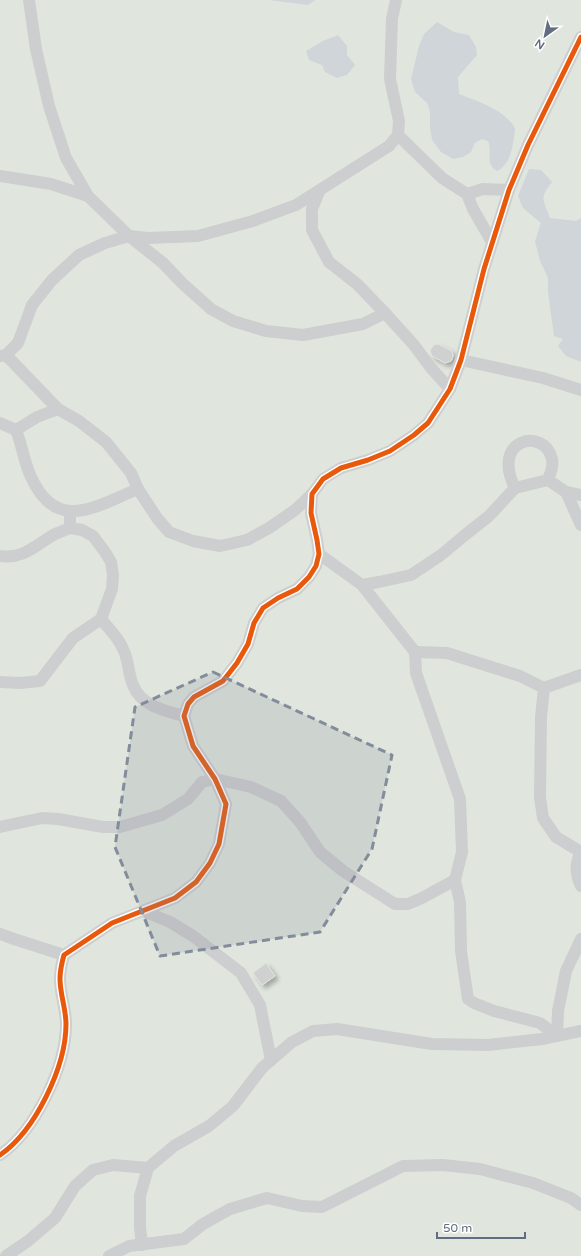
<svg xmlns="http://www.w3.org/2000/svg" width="581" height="1256" viewBox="0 0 581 1256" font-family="'Varela Round',sans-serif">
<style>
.green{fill:#e0e6de}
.water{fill:#cfd5d9}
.building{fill:#cfd0d0;stroke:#e2e2e0;filter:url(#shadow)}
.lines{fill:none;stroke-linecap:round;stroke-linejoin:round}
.minor{stroke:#cdcecf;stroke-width:12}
.cycleway-casing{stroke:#fff;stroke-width:8}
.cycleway{stroke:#e8590c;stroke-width:5}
.marked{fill:#828c9a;fill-opacity:0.2;stroke:#828c9a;stroke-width:3;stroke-dasharray:8 5;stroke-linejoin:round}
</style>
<defs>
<filter id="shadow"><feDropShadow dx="3.5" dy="3.5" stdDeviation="2" flood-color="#0004"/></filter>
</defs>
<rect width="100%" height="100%" fill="#f2f3f0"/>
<rect class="green" x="0" y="0" width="581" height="1256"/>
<g class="water">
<path d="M 269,0 L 315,0 L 308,5 Z"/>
<path d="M 437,22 L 454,32 L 469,35 L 476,47 L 477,55 L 458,77 L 459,94 C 481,103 502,108 515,128 C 514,142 511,165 497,171 C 484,163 493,153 488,141 L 482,139 L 475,143 L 471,152 L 463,157 L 453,159 L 441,152 L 432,140 L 430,128 L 430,112 L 427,103 L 415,92 L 411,79 L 419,46 L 424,34 Z"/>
<path d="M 338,35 L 347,46 L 347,55 L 355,65 L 347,75 L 337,78 L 325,72 L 322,65 L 309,60 L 306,51 L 323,41 Z"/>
<path d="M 529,169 L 541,170 L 552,182 C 539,199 543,199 550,218 L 576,221 L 581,218 L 581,362 L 566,356 L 558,346 L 563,339 L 554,336 L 548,292 L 548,278 L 540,261 L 535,241 L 541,223 L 523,208 L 518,196 Z"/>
</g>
<g class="building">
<path d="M 438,344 L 452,351 L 453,356 L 451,361 L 445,363 L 432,356 L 430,350 L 434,345 Z"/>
<path d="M 266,963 L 275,976 L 262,985 L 253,973 Z"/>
</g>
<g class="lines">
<g class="minor">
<path d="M 29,0 L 36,49 L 49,106 L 66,158 L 88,196 L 129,236 L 163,263 L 182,283 L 211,309 L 233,321 L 266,331 L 303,335 L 363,324 L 385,313"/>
<path d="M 398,135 L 442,178 L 467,194 L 473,209 L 492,242"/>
<path d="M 0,176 L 51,184 L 88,196"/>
<path d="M 319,192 L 312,209 L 312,230 L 329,262 L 357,284 L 385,313 L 414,345 L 431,368 L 450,389"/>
<path d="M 467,194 L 483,189 L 509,190"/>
<path d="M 6,355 L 58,409 L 79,421 L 106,442 L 131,473 L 138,489 L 157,518 L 169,532 L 193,541 L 220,546 L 247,540 L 269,528 L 295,510 L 312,494"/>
<path d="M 0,356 L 6,355 L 18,343 L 32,305 L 52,280 L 79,255 L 105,243 L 129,236 L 148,238 L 198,236 L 253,221 L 296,205 L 389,146 L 398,135 L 399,121 L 390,79 L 392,19 L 396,0"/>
<path d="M 461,360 L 543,378 L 581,390"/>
<path d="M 0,423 L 16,430 C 22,445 24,462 31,477 C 57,534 96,506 138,489"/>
<path d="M 16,430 L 37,417 L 58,409"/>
<path d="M 515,488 C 490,438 545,427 552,459 C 554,466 550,474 548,480"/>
<path d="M 566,492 L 581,495"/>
<path d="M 319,554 L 362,585 L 415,652 L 416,673 L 460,799 L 462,852 L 455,880 L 460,902 L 461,951 L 468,999 L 474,1003 L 494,1011 L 540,1023 L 557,1036"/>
<path d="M 0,556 C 23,560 37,544 55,534 C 60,532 65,530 70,528"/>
<path d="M 362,585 L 379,582 L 411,575 L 441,555 L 465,535 L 489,516 L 515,488 L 548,480 L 566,492 L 581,525"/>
<path d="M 101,619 C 108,628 119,638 123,649 C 129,660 128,674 133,685 C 141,706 165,711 184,716"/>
<path d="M 415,652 L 447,653 L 520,676 L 544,688 L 581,675"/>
<path d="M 0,682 L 20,683 L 40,681 L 73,638 L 101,619 L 112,589 L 113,575 L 111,562 L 105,552 L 93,536 L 82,530 L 70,528 L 70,512"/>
<path d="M 544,688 L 541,717 L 540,797 L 543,818 L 556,837 L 581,852"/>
<path d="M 0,827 L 42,818 L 58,819 L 103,827 L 120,827 L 162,815 L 188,799 L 202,782 L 215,779 L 251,787 L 281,801 L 300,822 L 320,852 L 343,871 L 395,904 L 408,904 L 422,898 L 455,880"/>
<path d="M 581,852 C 575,863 575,874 581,886"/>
<path d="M 143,911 L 170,922 L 193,936 L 241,973 L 260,1005 L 271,1060"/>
<path d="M 0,934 L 14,939 L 64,955"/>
<path d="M 557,1036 L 558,1011 L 566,971 L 581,939"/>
<path d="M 0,1155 C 35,1131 66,1067 66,1024 C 66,1009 60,994 60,979 C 60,971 62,962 64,955 L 112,923 L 175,898 L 196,882 L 210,863 L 219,844 L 226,804 L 215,779 L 193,746 L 184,716 L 188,704 L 194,697 L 223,681 L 237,663 L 248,644 L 254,623 L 263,608 L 278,598 L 297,589 L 309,577 L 316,566 L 319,554 L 317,540 L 311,513 L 312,494 L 323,479 L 341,468 L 368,460 L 390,451 L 414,435 L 428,423 L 450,389 L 461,360 L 484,269 L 509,190 L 528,145 L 581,37"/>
<path d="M 142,1245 L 140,1227 L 140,1196 L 148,1168 L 174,1146 L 209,1126 L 233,1106 L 262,1068 L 292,1042 L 313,1031 L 337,1029 L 432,1044 L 488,1045 L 542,1039 L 581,1031"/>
<path d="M 6,1256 L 28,1241 L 55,1218 L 75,1186 L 93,1170 L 113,1165 L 148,1168"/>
<path d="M 109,1256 L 129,1246 L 184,1239 L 203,1224 L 230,1209 L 267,1198 L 302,1206 L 322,1207 L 403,1166 L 443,1165 L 480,1169 L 533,1183 L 571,1198 L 581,1205"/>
</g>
<g class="cycleway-casing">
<path id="cycleway" d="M 0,1155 C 35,1131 66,1067 66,1024 C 66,1009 60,994 60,979 C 60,971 62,962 64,955 L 112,923 L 175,898 L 196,882 L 210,863 L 219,844 L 226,804 L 215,779 L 193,746 L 184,716 L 188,704 L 194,697 L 223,681 L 237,663 L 248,644 L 254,623 L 263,608 L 278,598 L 297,589 L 309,577 L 316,566 L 319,554 L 317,540 L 311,513 L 312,494 L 323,479 L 341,468 L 368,460 L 390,451 L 414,435 L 428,423 L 450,389 L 461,360 L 484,269 L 509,190 L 528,145 L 581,37"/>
</g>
<use href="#cycleway" class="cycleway"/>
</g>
<path class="marked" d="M 213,672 L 392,755 L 372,849 L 320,932 L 160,956 L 115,847 L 135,707 Z"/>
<g transform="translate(545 36) rotate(213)" stroke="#ffffff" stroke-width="3" paint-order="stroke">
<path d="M0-3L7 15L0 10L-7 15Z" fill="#626d81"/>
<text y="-6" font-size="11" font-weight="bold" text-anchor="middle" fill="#626d81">N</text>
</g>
<path d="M437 1232v6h88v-6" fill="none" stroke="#626d81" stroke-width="2"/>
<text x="443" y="1232" font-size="12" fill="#626d81" stroke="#ffffff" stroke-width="3" paint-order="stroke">50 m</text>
</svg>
